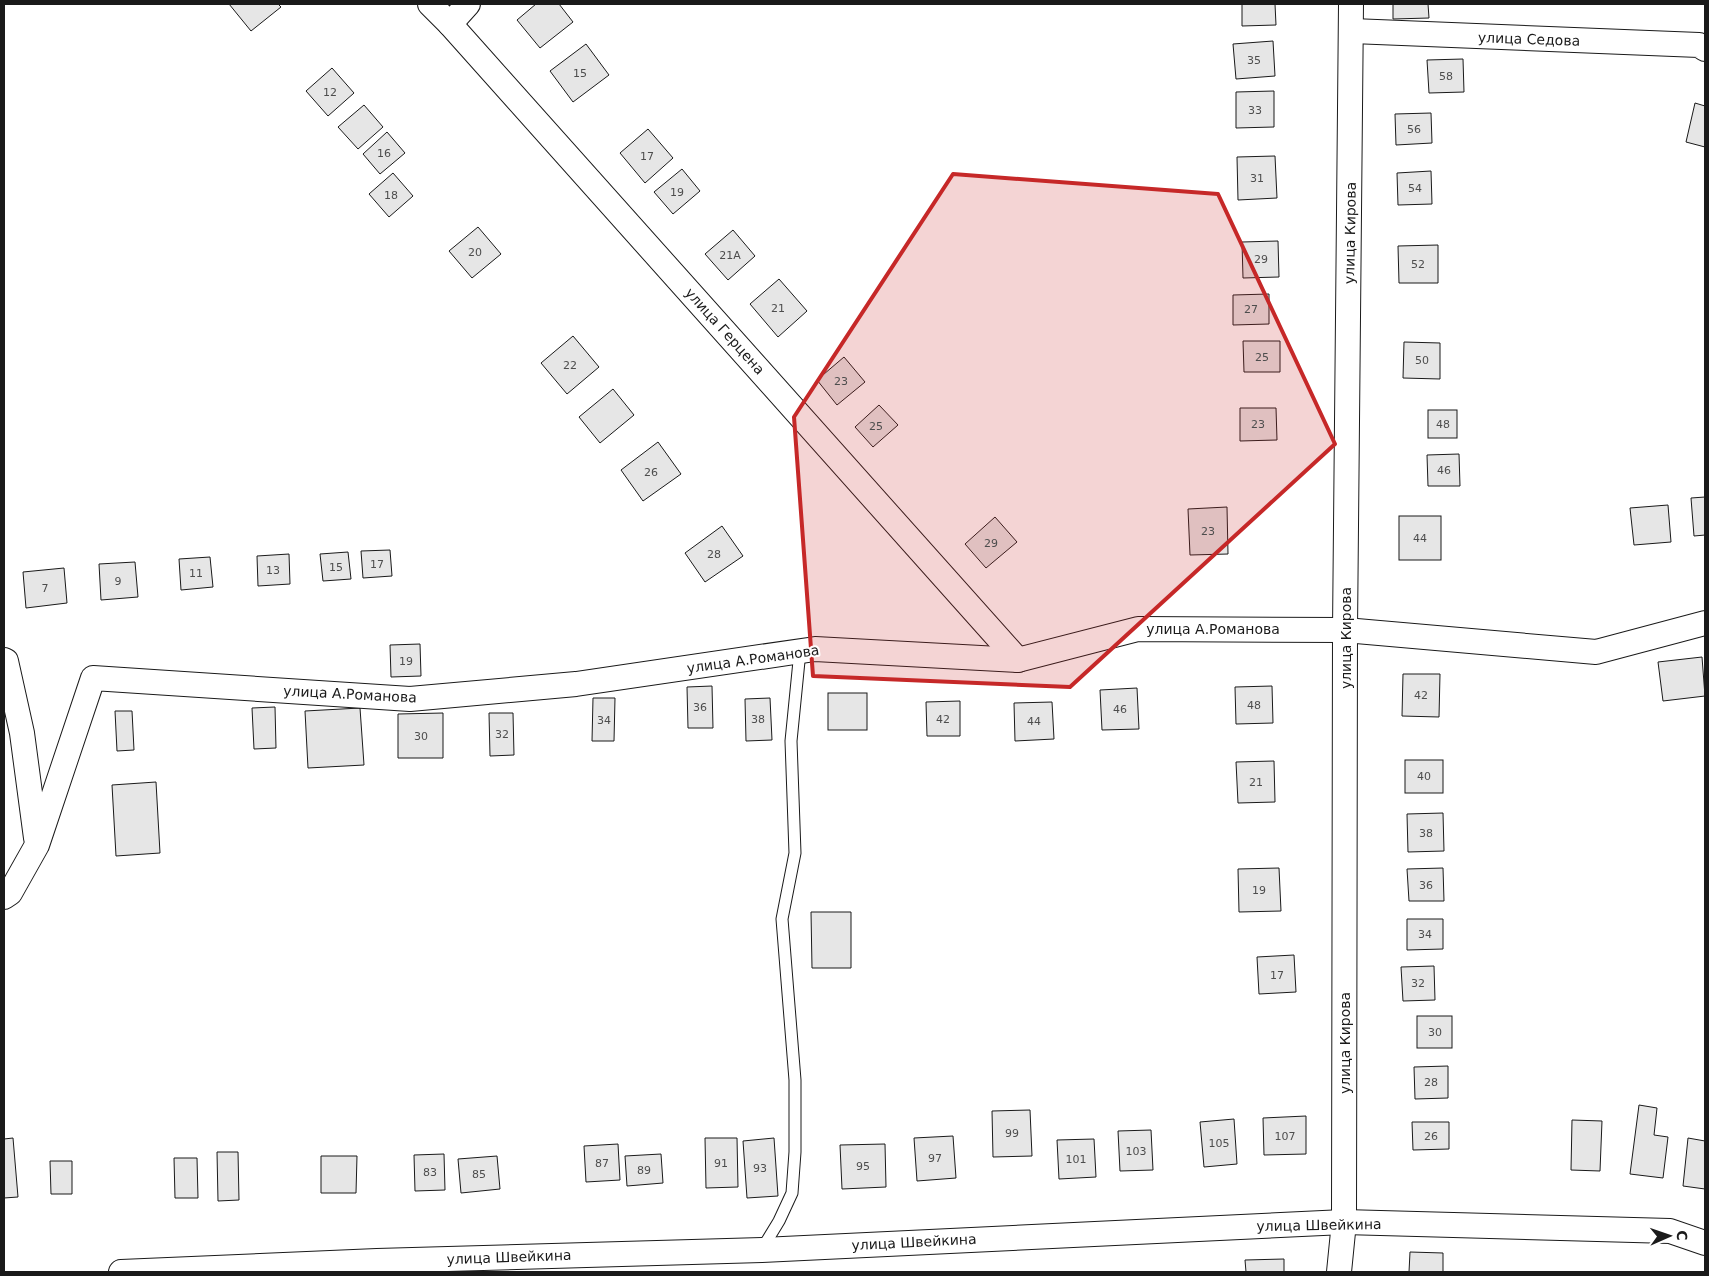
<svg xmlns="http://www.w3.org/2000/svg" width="1709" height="1276" viewBox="0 0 1709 1276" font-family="'DejaVu Sans',sans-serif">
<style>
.building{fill:#e6e6e6;stroke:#1a1a1a}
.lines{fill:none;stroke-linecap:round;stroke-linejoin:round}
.lane-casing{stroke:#1a1a1a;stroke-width:13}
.street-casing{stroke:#1a1a1a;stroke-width:26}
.lane{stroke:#fff;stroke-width:11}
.street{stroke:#fff;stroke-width:24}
.marked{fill:#c62828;fill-opacity:0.2;stroke:#c62828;stroke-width:4;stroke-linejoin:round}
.labels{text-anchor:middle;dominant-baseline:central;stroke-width:4;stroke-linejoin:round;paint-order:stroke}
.number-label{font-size:11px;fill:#4d4d4d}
.street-label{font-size:14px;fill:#1a1a1a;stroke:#fff}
</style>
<rect width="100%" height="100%" fill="#fff"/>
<g class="building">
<path d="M 229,4 L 278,4 L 281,7 L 251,31 Z"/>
<path d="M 536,4 L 559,4 L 573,22 L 540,48 L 517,20 Z"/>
<path d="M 1242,4 L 1275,4 L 1276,25 L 1242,26 Z"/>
<path d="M 1393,4 L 1428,4 L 1429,18 L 1393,19 Z"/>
<path d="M 1273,41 L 1275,76 L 1236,79 L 1233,44 Z"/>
<path d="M 586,44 L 609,75 L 573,102 L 550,71 Z"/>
<path d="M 1463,59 L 1464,92 L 1429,93 L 1427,60 Z"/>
<path d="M 332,68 L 354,93 L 328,116 L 306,91 Z"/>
<path d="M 1274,91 L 1274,127 L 1236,128 L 1236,92 Z"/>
<path d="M 1695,103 L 1705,106 L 1705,147 L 1686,142 Z"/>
<path d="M 364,105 L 383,127 L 358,149 L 338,127 Z"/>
<path d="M 1431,113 L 1432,143 L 1396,145 L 1395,114 Z"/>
<path d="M 648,129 L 673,158 L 645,183 L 620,153 Z"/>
<path d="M 387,132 L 405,153 L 380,174 L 363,154 Z"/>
<path d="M 1275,156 L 1277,198 L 1238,200 L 1237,157 Z"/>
<path d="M 682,169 L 700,191 L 673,214 L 654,192 Z"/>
<path d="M 1431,171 L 1432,204 L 1398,205 L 1397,173 Z"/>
<path d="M 393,173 L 413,196 L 389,217 L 369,194 Z"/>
<path d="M 478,227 L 501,254 L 472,278 L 449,251 Z"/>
<path d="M 733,230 L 755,256 L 728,280 L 705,254 Z"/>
<path d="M 1278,241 L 1279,277 L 1243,278 L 1242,242 Z"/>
<path d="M 1438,245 L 1438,283 L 1399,283 L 1398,246 Z"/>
<path d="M 779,279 L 807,311 L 778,337 L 750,304 Z"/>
<path d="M 1269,294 L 1269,324 L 1233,325 L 1233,295 Z"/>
<path d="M 573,336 L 599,367 L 567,394 L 541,363 Z"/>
<path d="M 1243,341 L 1280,341 L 1280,372 L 1244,372 Z"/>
<path d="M 1404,342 L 1440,343 L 1440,379 L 1403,378 Z"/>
<path d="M 844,357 L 865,382 L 837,405 L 817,380 Z"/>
<path d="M 613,389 L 634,415 L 600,443 L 579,417 Z"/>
<path d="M 879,405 L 898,425 L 873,447 L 855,427 Z"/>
<path d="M 1240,408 L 1276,408 L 1277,440 L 1240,441 Z"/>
<rect x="1428" y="410" width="29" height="28"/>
<path d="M 658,442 L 681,474 L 643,501 L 621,470 Z"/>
<path d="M 1459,454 L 1460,486 L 1428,486 L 1427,455 Z"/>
<path d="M 1705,497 L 1705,535 L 1694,536 L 1691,498 Z"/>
<path d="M 1668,505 L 1671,542 L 1634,545 L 1630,508 Z"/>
<path d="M 1227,507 L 1228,554 L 1190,555 L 1188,509 Z"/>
<rect x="1399" y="516" width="42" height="44"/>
<path d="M 995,517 L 1017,542 L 986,568 L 965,544 Z"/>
<path d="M 722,526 L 743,556 L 705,582 L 685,553 Z"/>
<path d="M 390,550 L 392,576 L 363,578 L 361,551 Z"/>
<path d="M 348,552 L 351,579 L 323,581 L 320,554 Z"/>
<path d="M 289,554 L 290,584 L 258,586 L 257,556 Z"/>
<path d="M 210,557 L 213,587 L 181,590 L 179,559 Z"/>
<path d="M 135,562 L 138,597 L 101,600 L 99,564 Z"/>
<path d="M 64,568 L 67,603 L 26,608 L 23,572 Z"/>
<path d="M 420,644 L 421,676 L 391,677 L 390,645 Z"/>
<path d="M 1702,657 L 1705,696 L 1663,701 L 1658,662 Z"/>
<path d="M 1403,674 L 1440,674 L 1439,717 L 1402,716 Z"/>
<path d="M 712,686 L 713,728 L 688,728 L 687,687 Z"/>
<path d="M 1272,686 L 1273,723 L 1236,724 L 1235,687 Z"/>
<path d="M 1137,688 L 1139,729 L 1102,730 L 1100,690 Z"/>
<rect x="828" y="693" width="39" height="37"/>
<path d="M 593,698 L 615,698 L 614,741 L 592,741 Z"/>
<path d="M 770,698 L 772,740 L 746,741 L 745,699 Z"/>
<path d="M 960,701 L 960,736 L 927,736 L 926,702 Z"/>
<path d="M 1052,702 L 1054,739 L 1015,741 L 1014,703 Z"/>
<path d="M 275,707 L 276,748 L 254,749 L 252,708 Z"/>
<path d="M 360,708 L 364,765 L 308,768 L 305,711 Z"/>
<path d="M 115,711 L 132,711 L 134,750 L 117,751 Z"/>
<path d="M 443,713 L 443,758 L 398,758 L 398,714 Z"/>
<path d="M 489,713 L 513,713 L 514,755 L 490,756 Z"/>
<rect x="1405" y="760" width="38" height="33"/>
<path d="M 1274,761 L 1275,802 L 1238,803 L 1236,762 Z"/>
<path d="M 156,782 L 160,853 L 116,856 L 112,785 Z"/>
<path d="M 1443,813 L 1444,851 L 1408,852 L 1407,814 Z"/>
<path d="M 1279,868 L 1281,911 L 1239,912 L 1238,869 Z"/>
<path d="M 1443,868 L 1444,901 L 1409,901 L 1407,869 Z"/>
<path d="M 811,912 L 851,912 L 851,968 L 812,968 Z"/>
<path d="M 1407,919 L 1443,919 L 1443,949 L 1407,950 Z"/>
<path d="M 1294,955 L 1296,992 L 1259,994 L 1257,957 Z"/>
<path d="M 1434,966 L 1435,1000 L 1403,1001 L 1401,967 Z"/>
<rect x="1417" y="1016" width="35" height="32"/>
<path d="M 1448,1066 L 1448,1098 L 1415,1099 L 1414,1067 Z"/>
<path d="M 1639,1105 L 1657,1108 L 1654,1135 L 1668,1137 L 1663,1178 L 1630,1174 Z"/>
<path d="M 1030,1110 L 1032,1156 L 993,1157 L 992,1111 Z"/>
<path d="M 1306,1116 L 1306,1154 L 1264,1155 L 1263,1118 Z"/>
<path d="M 1234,1119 L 1237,1164 L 1204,1167 L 1200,1122 Z"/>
<path d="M 1572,1120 L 1602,1121 L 1600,1171 L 1571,1170 Z"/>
<path d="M 1412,1122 L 1449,1122 L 1449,1149 L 1413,1150 Z"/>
<path d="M 1151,1130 L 1153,1170 L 1120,1171 L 1118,1131 Z"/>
<path d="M 953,1136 L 956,1178 L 917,1181 L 914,1138 Z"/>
<path d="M 13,1138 L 18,1197 L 4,1198 L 4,1139 Z"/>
<path d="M 705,1138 L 737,1138 L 738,1187 L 706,1188 Z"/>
<path d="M 774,1138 L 778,1196 L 747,1198 L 743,1141 Z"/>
<path d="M 1688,1138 L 1705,1141 L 1705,1189 L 1683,1186 Z"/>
<path d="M 1094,1139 L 1096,1177 L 1059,1179 L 1057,1140 Z"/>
<path d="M 618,1144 L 620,1180 L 586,1182 L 584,1146 Z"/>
<path d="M 885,1144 L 886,1187 L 842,1189 L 840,1145 Z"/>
<path d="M 217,1152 L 238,1152 L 239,1200 L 218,1201 Z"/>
<path d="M 444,1154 L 445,1190 L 415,1191 L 414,1155 Z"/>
<path d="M 661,1154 L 663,1183 L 627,1186 L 625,1156 Z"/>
<path d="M 321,1156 L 357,1156 L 356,1193 L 321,1193 Z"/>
<path d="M 497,1156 L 500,1189 L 461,1193 L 458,1159 Z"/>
<path d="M 174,1158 L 197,1158 L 198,1198 L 175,1198 Z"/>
<path d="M 50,1161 L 72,1161 L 72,1194 L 51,1194 Z"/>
<path d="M 1410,1252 L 1443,1253 L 1443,1272 L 1409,1272 Z"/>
<path d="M 1284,1259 L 1284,1272 L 1246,1272 L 1245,1260 Z"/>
</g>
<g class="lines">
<g class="lane-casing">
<path id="lane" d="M 762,1249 L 779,1221 L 792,1193 L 795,1152 L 795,1080 L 782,919 L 795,853 L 791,741 L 800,651"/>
</g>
<g class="street-casing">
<g id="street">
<path d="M 430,4 L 450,24 L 1018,660"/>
<path d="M 450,24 L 468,4"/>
<path d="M 1352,31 L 1699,45 L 1705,49"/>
<path d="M 4,660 L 6,661 L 22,733 L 36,838"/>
<path d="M 4,897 L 10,893 L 37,845 L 93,678 L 410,699 L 576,684 L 815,649 L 1018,660 L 1138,629 L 1345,630 L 1596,652 L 1705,623"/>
<path d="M 121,1272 L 377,1261 L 762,1250 L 1344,1222 L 1670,1231 L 1705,1243"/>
<path d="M 1339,1272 L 1344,1222 L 1345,630 L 1351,4"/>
</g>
</g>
<use href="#lane" class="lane"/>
<use href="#street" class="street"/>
</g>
<path class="marked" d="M 953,174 L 1218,194 L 1335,444 L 1070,687 L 813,676 L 794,417 Z"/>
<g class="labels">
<g class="number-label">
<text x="1254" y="60">35</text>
<text x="580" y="73">15</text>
<text x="1446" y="76">58</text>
<text x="330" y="92">12</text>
<text x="1255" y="110">33</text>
<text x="1414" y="129">56</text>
<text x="384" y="153">16</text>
<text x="647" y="156">17</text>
<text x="1257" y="178">31</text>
<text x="1415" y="188">54</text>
<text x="677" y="192">19</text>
<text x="391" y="195">18</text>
<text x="475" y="252">20</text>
<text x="730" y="255">21А</text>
<text x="1261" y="259">29</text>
<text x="1418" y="264">52</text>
<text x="778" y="308">21</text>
<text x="1251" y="309">27</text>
<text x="1262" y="357">25</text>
<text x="1422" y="360">50</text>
<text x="570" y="365">22</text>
<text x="841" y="381">23</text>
<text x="1258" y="424">23</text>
<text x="1443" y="424">48</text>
<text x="876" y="426">25</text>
<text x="1444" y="470">46</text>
<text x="651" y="472">26</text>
<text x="1208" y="531">23</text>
<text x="1420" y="538">44</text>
<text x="991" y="543">29</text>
<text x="714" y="554">28</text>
<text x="377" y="564">17</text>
<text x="336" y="567">15</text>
<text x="273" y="570">13</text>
<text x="196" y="573">11</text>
<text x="118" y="581">9</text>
<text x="45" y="588">7</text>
<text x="406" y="661">19</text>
<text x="1421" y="695">42</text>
<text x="1254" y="705">48</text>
<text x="700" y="707">36</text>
<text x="1120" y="709">46</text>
<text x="758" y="719">38</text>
<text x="943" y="719">42</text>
<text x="604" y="720">34</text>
<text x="1034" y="721">44</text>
<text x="502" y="734">32</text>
<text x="421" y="736">30</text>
<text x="1424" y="776">40</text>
<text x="1256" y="782">21</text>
<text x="1426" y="833">38</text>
<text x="1426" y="885">36</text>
<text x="1259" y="890">19</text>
<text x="1425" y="934">34</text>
<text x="1277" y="975">17</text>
<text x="1418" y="983">32</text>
<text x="1435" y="1032">30</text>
<text x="1431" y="1082">28</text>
<text x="1012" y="1133">99</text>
<text x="1285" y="1136">107</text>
<text x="1431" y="1136">26</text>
<text x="1219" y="1143">105</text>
<text x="1136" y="1151">103</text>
<text x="935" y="1158">97</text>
<text x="1076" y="1159">101</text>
<text x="602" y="1163">87</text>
<text x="721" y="1163">91</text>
<text x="863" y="1166">95</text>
<text x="760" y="1168">93</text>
<text x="644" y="1170">89</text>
<text x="430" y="1172">83</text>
<text x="479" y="1174">85</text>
</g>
<g class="street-label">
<text transform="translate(1529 39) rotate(2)">улица Седова</text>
<text transform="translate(1350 233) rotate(-89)">улица Кирова</text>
<text transform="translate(725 331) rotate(48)">улица Герцена</text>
<text x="1213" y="629">улица А.Романова</text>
<text transform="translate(1346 638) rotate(-90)">улица Кирова</text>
<text transform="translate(753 659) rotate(-8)">улица А.Романова</text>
<text transform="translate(350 694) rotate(3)">улица А.Романова</text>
<text transform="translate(1345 1043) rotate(-90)">улица Кирова</text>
<text transform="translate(1319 1225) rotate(-1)">улица Швейкина</text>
<text transform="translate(914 1242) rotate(-3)">улица Швейкина</text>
<text transform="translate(509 1257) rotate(-2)">улица Швейкина</text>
</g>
</g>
<rect width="1709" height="1276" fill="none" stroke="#1a1a1a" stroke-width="10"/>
<g transform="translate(1669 1236) rotate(88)" stroke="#ffffff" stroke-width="4" paint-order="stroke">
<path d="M0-4L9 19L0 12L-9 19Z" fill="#1a1a1a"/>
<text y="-8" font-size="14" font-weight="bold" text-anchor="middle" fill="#1a1a1a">С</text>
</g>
</svg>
